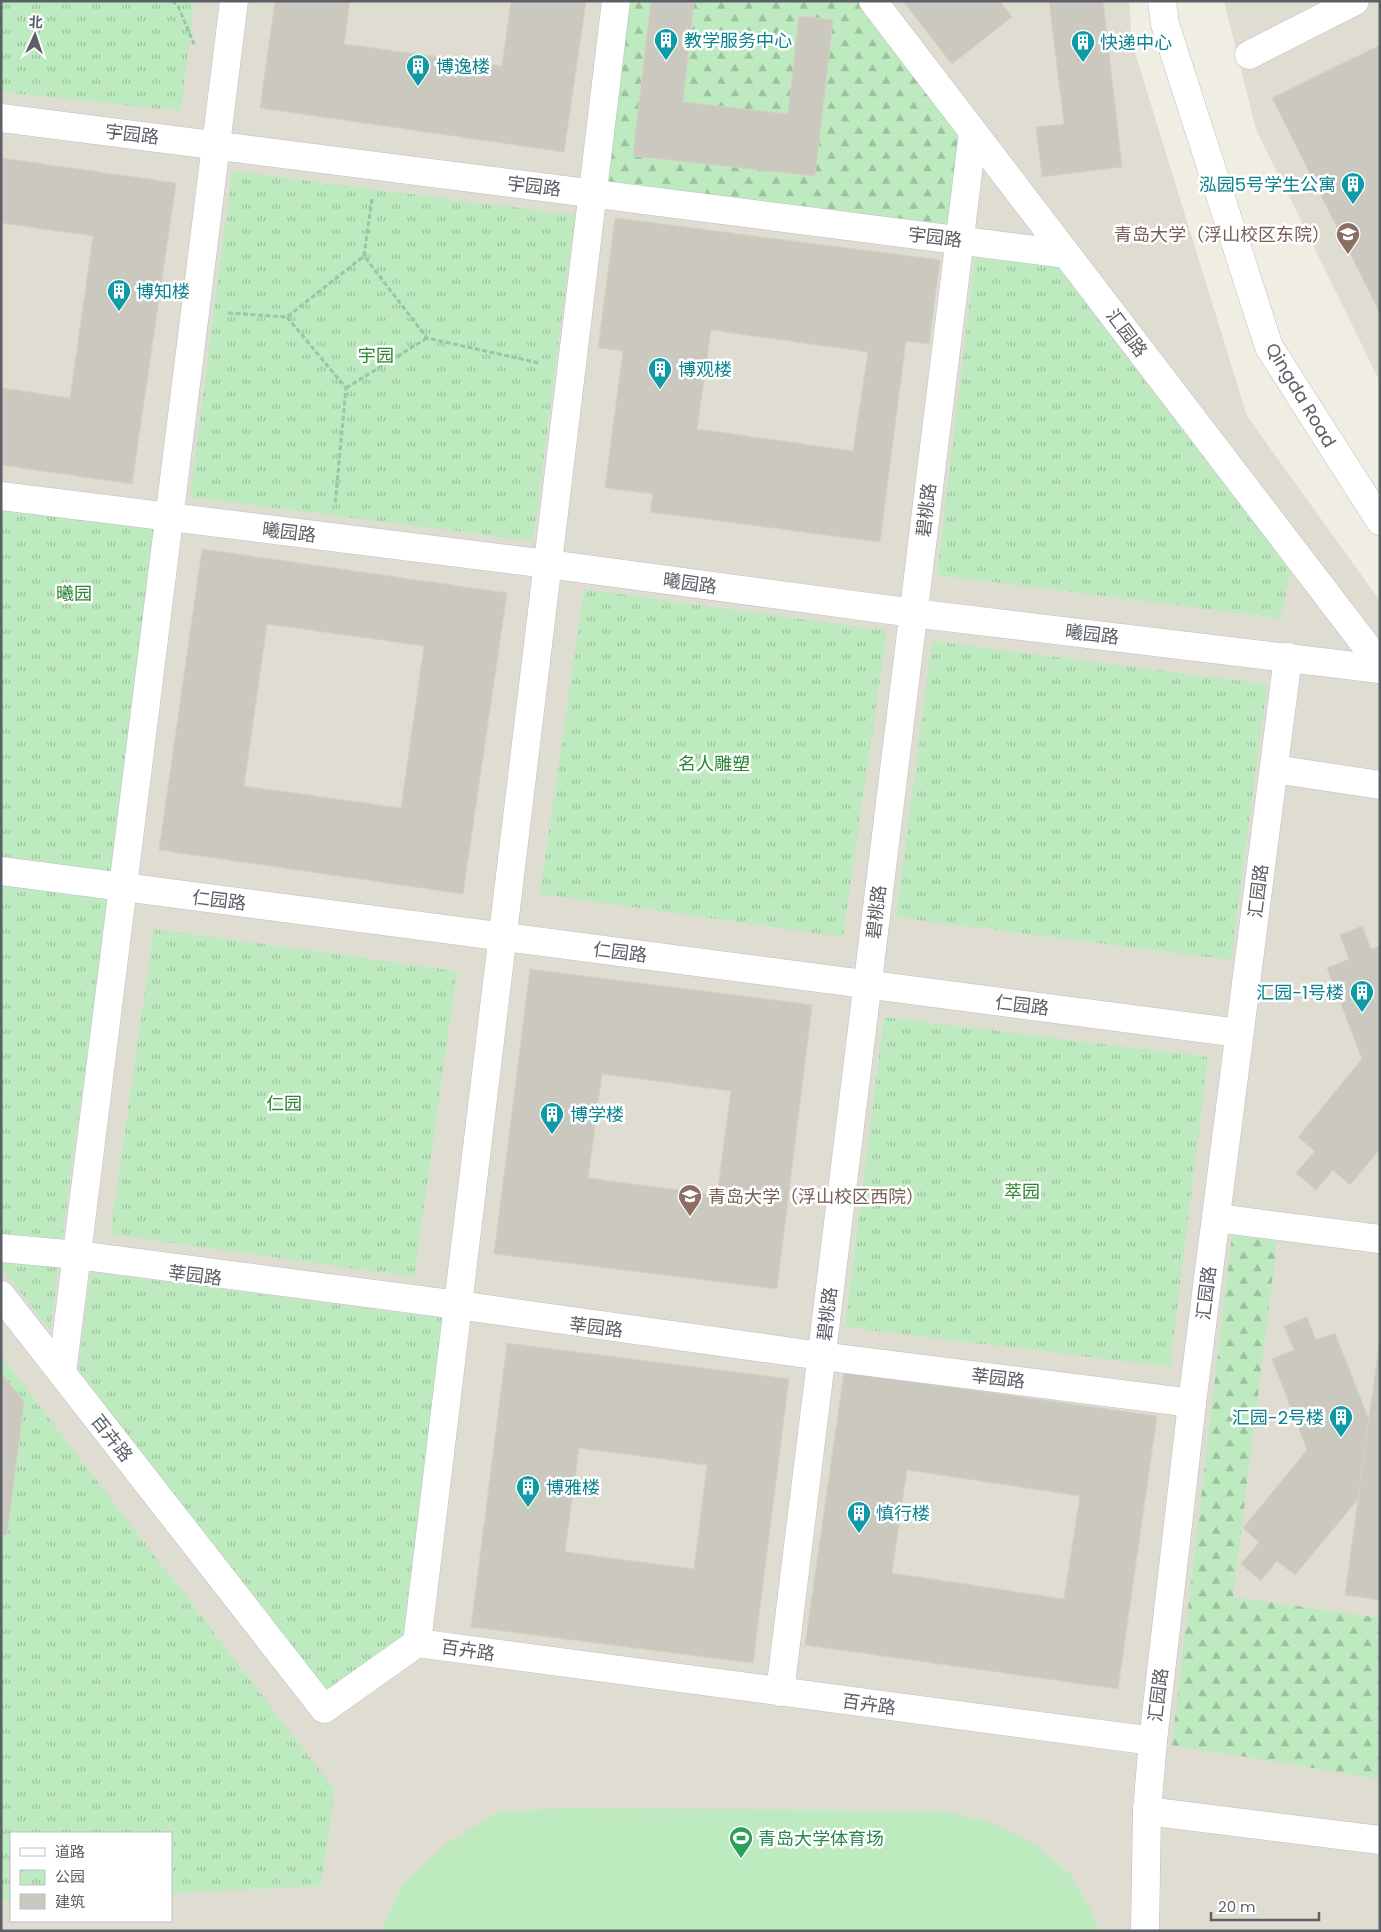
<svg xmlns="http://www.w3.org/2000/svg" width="1381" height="1932" viewBox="0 0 1381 1932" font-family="Poppins,'Noto Sans SC',sans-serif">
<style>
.education{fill:#dfddd2;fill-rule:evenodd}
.grass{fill:#bdeabf}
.forest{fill:url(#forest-firs)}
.park{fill:url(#park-tufts)}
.building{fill:#cbc8c0;stroke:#d5d0c1;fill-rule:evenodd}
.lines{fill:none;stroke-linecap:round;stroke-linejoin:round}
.street-casing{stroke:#bbbec4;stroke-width:29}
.secondary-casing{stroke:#bcbfc6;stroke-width:29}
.path{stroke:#94c9a6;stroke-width:3;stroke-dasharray:5 2.5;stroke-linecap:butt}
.street{stroke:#fff;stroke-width:28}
.secondary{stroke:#fff;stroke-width:28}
.labels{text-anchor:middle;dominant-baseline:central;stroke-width:5;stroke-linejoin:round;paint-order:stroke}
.culture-label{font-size:18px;fill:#0d838f;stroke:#fff;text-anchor:start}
.street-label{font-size:18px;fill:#5b6066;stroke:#fff}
.education-label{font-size:18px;fill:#785e54;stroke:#fff;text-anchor:end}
.park-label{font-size:18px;fill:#2b8533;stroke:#fff}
.leisure-label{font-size:18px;fill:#27864d;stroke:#fff;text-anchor:start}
</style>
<defs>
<pattern id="forest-firs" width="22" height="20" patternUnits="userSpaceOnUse" patternTransform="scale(1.25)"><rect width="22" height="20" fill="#bdeabf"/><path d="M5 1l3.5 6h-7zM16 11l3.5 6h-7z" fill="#9dc19f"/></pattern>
<pattern id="park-tufts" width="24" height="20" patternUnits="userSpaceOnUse" patternTransform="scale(1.25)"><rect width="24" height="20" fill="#bdeabf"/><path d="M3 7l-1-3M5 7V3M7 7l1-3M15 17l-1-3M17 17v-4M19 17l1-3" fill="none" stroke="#9dc19f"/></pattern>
</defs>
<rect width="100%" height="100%" fill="#f0eee3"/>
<g class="education">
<path d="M 1,1 L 1129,1 L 1132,43 L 1247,416 L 1380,601 L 1380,1931 L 1,1931 ZM 11,1833 L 171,1833 L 171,1921 L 11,1921 Z"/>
<path d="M 1224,1 L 1380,1 L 1380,382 L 1256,129 Z"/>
</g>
<path class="grass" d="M 569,1808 L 941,1811 L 993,1823 L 1033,1844 L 1070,1874 L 1092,1911 L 1098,1931 L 381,1931 L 403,1884 L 448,1843 L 498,1812 Z"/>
<g class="forest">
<path d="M 627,1 L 651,1 L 634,156 L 815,176 L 833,20 L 799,16 L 788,114 L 683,102 L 694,1 L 859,1 L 960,133 L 948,228 L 606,183 Z"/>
<path d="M 1232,1235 L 1277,1241 L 1233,1597 L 1380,1618 L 1380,1779 L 1172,1745 Z"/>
</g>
<g class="park">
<path d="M 1,1 L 194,1 L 181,111 L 1,92 Z"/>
<path d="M 232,171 L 575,215 L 533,541 L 190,497 Z"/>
<path d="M 975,258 L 1057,266 L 1291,572 L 1280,618 L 937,575 Z"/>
<path d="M 1,507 L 157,528 L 50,1330 L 1,1267 Z"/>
<path d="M 584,589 L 887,631 L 843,937 L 540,894 Z"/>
<path d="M 932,641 L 1267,684 L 1231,960 L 896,917 Z"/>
<path d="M 154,929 L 457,971 L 414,1277 L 110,1234 Z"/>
<path d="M 884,1017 L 1208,1057 L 1170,1367 L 845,1327 Z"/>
<path d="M 91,1272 L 447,1319 L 405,1637 L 322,1698 L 78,1368 Z"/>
<path d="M 1,1356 L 335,1790 L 321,1886 L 171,1893 L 171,1833 L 11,1833 L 11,1901 L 1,1901 Z"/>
</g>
<g class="building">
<path d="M 275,1 L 350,1 L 344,44 L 502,66 L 511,1 L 586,1 L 564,152 L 260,108 Z"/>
<path d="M 651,1 L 694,1 L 683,102 L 788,114 L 799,16 L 833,20 L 815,176 L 633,156 Z"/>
<path d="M 903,1 L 1000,1 L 1012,17 L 952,64 Z"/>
<path d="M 1049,1 L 1103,1 L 1122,167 L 1042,177 L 1036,127 L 1064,124 Z"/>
<path d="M 1380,45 L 1380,313 L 1272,98 Z"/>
<path d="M 1,158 L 176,183 L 132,484 L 1,465 L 1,388 L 70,398 L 93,236 L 1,223 Z"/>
<path d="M 615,218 L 940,260 L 929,344 L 906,341 L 880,542 L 650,512 L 653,494 L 605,488 L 623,351 L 598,348 ZM 711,330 L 868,352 L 853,451 L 697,429 Z"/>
<path d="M 202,549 L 507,593 L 463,894 L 159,850 ZM 267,624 L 424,646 L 401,808 L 244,786 Z"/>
<path d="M 1362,926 L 1371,949 L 1380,946 L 1380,1149 L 1350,1185 L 1333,1170 L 1316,1190 L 1296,1173 L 1315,1151 L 1298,1137 L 1362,1059 L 1327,968 L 1349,959 L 1340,935 Z"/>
<path d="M 530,969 L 812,1005 L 777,1289 L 494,1254 ZM 602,1074 L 731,1091 L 717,1195 L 588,1178 Z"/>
<path d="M 1307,1317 L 1316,1340 L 1335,1333 L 1371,1425 L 1380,1426 L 1380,1500 L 1359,1498 L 1295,1575 L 1277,1561 L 1261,1581 L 1241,1564 L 1259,1542 L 1243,1528 L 1307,1450 L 1272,1359 L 1294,1350 L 1284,1326 Z"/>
<path d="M 1380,1338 L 1380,1600 L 1345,1595 Z"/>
<path d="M 507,1343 L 789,1379 L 753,1663 L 471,1627 ZM 579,1448 L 707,1465 L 694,1569 L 565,1552 Z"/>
<path d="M 844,1372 L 1157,1416 L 1118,1689 L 805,1645 ZM 907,1470 L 1080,1496 L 1064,1599 L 892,1573 Z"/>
<path d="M 1,1373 L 24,1402 L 7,1535 L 1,1534 Z"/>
</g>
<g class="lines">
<g class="street-casing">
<g id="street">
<path d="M 873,1 L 1380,664"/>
<path d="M 1249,55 L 1355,1"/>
<path d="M 1,118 L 1066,254"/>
<path d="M 1,496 L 548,564 L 913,613 L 1380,669"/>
<path d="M 1274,769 L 1380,785"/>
<path d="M 1,871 L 1239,1033"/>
<path d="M 1216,1218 L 1380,1239"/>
<path d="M 1,1248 L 77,1255 L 458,1305 L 821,1356 L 1192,1403"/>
<path d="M 1,1295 L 324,1709 L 417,1643 L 1153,1741"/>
<path d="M 62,1373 L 234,1"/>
<path d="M 417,1643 L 616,1"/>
<path d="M 780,1692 L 973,132"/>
<path d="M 1147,1811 L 1380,1840"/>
<path d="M 1145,1931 L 1147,1811 L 1153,1741 L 1192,1403 L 1288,657"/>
</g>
</g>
<g class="secondary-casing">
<path id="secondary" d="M 1162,1 L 1165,24 L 1269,347 L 1380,521"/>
</g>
<g class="path">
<path d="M 172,1 L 178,6 L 194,44"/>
<path d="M 372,199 L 364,256 L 427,338 L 539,363"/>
<path d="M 228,313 L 287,317 L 364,256"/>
<path d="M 287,317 L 346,388 L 335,505"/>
<path d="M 346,388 L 427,338"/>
</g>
<use href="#street" class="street"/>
<use href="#secondary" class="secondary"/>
</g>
<defs>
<g id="building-pin" transform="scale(1.25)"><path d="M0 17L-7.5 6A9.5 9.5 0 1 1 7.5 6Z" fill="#0f9aa8" stroke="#fff"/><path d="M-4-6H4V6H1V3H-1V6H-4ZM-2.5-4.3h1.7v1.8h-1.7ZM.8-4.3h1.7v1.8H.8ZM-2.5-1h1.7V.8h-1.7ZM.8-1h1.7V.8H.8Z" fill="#fff"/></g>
<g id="university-pin" transform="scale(1.25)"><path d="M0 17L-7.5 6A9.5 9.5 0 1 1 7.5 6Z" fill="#8d6e63" stroke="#fff"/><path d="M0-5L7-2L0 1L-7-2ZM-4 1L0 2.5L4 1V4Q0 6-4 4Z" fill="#fff"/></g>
<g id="stadium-pin" transform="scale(1.25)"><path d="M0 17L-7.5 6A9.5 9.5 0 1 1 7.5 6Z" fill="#2e9e5b" stroke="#fff"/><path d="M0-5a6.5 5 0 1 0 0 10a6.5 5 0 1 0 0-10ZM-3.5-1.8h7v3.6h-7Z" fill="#fff"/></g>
</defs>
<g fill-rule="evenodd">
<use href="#building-pin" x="666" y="40"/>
<use href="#building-pin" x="1083" y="42"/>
<use href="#building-pin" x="418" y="66"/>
<use href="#building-pin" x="1353" y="184"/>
<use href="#university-pin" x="1348" y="234"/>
<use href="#building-pin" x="119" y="291"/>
<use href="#building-pin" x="660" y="369"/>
<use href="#building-pin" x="1362" y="992"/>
<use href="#building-pin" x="552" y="1114"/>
<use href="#university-pin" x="690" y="1196"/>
<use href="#building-pin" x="1341" y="1417"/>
<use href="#building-pin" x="528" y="1487"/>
<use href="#building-pin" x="859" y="1513"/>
<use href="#stadium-pin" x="741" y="1838"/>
</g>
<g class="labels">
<g class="culture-label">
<text x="684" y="40">教学服务中心</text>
<text x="1100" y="42">快递中心</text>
<text x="436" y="66">博逸楼</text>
<text x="1336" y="184" text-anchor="end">泓园5号学生公寓</text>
<text x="136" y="291">博知楼</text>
<text x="678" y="369">博观楼</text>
<text x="1344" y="992" text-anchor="end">汇园-1号楼</text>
<text x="570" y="1114">博学楼</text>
<text x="1324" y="1417" text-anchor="end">汇园-2号楼</text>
<text x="546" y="1487">博雅楼</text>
<text x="876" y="1513">慎行楼</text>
</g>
<g class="street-label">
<text transform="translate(132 134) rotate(7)">宇园路</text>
<text transform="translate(534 186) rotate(7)">宇园路</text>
<text transform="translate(935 237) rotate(7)">宇园路</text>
<text transform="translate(1127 333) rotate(53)">汇园路</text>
<text transform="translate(1301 395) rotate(59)">Qingda Road</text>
<text transform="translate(926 510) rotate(-83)">碧桃路</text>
<text transform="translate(289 532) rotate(7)">曦园路</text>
<text transform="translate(690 583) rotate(8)">曦园路</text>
<text transform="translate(1092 634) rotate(7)">曦园路</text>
<text transform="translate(1258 891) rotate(-83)">汇园路</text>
<text transform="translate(219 900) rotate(7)">仁园路</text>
<text transform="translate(876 912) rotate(-83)">碧桃路</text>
<text transform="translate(620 952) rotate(7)">仁园路</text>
<text transform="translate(1022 1005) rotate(7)">仁园路</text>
<text transform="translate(195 1275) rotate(7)">莘园路</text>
<text transform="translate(1206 1293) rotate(-83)">汇园路</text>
<text transform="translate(827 1314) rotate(-83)">碧桃路</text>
<text transform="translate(596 1327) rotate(7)">莘园路</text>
<text transform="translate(998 1378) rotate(7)">莘园路</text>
<text transform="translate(112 1438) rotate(52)">百卉路</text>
<text transform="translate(468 1650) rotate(8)">百卉路</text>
<text transform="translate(1158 1695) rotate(-83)">汇园路</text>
<text transform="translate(869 1704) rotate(8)">百卉路</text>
</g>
<g class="education-label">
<text x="1330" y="234">青岛大学（浮山校区东院）</text>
<text x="708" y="1196" text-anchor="start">青岛大学（浮山校区西院）</text>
</g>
<g class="park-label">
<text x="376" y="355">宇园</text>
<text x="74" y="593">曦园</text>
<text x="714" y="763">名人雕塑</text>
<text x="284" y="1103">仁园</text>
<text x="1022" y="1191">萃园</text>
</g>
<g class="leisure-label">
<text x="758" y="1838">青岛大学体育场</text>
</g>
</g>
<rect width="1381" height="1932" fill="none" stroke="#5b6066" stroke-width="5"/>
<rect x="10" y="1832" width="162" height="90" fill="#ffffff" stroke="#bdbfc2"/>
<rect x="20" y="1848" width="25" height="8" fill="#ffffff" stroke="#bdbfc2"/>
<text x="55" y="1857" font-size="15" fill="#5b6066">道路</text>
<rect x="20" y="1870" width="25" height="15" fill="url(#park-tufts)" stroke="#bdbfc2"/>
<text x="55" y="1882" font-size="15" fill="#5b6066">公园</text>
<rect x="20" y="1894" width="25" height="15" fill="#cbc8c0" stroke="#bdbfc2"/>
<text x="55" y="1907" font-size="15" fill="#5b6066">建筑</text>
<g transform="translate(35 35) rotate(3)" stroke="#ffffff" stroke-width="4" paint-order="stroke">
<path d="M0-4L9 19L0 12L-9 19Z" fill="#5b6066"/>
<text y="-8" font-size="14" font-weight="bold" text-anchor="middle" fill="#5b6066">北</text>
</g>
<path d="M1211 1912v8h108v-8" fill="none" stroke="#5b6066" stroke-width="2.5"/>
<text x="1218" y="1912" font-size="15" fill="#5b6066" stroke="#ffffff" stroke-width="4" paint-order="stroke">20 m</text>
</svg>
